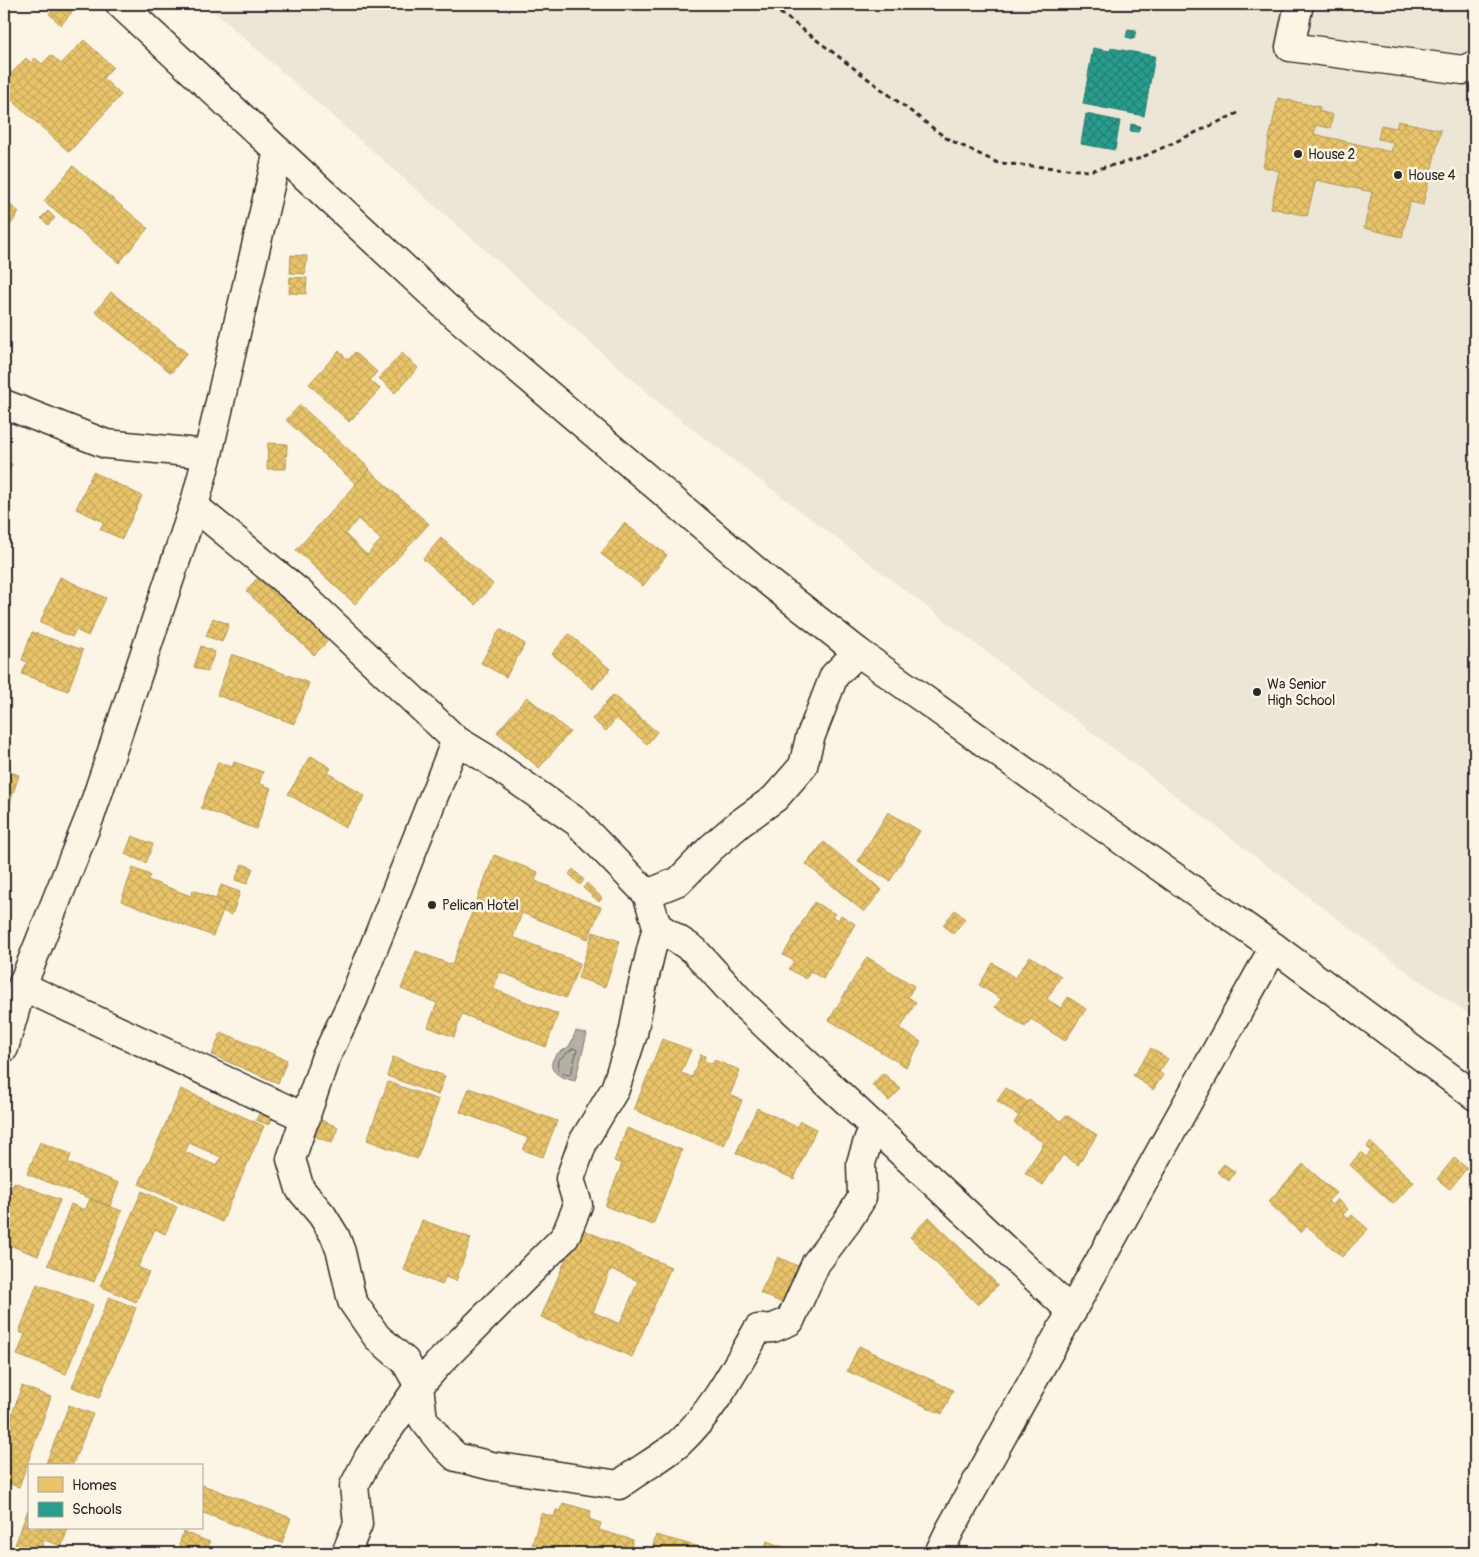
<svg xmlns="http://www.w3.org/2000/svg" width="1479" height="1557" viewBox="0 0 1479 1557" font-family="Pangolin,sans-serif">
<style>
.built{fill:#ece6d7}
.water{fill:#b4b0a5;stroke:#7d7b74}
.homes{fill:url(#homes-cross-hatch);stroke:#b09657;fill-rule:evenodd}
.schools{fill:url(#schools-cross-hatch);stroke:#2a7b71}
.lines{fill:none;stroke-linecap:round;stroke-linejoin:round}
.shore{stroke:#62605c;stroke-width:1}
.minor-casing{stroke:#2b2b2b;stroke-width:31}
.path{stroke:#2b2b2b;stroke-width:3;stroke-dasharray:5 4;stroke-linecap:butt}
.minor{stroke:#fcf5e5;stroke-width:28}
.poi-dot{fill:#2b2b2b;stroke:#fcf5e5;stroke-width:2}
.labels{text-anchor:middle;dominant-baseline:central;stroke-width:5;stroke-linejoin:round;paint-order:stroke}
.poi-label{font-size:14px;fill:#2b2b2b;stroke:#fcf5e5;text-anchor:start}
</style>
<defs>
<pattern id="homes-cross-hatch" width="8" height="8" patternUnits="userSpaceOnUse" patternTransform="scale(1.25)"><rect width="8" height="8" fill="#e9c46a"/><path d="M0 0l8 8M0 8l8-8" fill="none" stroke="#c8a95c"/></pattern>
<pattern id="schools-cross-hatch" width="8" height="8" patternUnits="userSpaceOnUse" patternTransform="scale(1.25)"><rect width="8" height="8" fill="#2a9d8f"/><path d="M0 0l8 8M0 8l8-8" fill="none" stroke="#248075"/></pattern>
</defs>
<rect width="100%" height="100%" fill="#fcf5e5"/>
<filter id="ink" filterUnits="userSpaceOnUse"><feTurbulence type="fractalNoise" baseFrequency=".02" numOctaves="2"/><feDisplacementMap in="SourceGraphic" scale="10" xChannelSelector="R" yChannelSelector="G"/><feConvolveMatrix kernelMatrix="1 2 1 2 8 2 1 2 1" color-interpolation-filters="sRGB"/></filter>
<g filter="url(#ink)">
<path class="built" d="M 205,4 L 1475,4 L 1475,1018 L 1413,976 L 665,408 Z"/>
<path class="water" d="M 576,1031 L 587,1034 L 575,1081 C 562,1078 543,1071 556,1055 C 559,1051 566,1050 569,1046 C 572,1042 574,1035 576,1031 Z"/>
<g class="homes">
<path d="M 57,4 L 61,4 L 72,12 L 61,25 L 49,14 Z"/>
<path d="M 84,40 L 113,67 L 103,78 L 121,95 L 69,152 L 4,93 L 11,85 L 6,79 L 26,58 L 31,63 L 35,58 L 42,64 L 51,55 L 61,64 Z"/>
<path d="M 1278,98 L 1320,107 L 1319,111 L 1333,115 L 1330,128 L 1316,125 L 1314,134 L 1391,152 L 1393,142 L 1378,139 L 1381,125 L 1396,128 L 1398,121 L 1441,130 L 1423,205 L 1410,202 L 1402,237 L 1364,228 L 1372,192 L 1316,180 L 1307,216 L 1271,208 L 1279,171 L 1263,167 Z"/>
<path d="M 73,166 L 148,228 L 119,263 L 44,201 Z"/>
<path d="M 10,205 L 19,212 L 7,230 L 4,228 L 4,214 Z"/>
<path d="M 48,211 L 55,218 L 48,225 L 41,218 Z"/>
<path d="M 291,255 L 307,256 L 305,274 L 290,273 Z"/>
<path d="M 290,277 L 307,278 L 306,294 L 289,293 Z"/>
<path d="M 111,292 L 187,353 L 171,373 L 95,312 Z"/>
<path d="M 339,351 L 348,360 L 355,352 L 377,372 L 370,380 L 380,389 L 349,422 L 309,384 Z"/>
<path d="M 402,353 L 418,368 L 395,393 L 379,378 Z"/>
<path d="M 300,405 L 370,469 L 356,484 L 286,420 Z"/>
<path d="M 268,443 L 287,444 L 286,469 L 267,469 Z"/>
<path d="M 4,460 L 12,464 L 4,481 Z"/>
<path d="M 369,470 L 429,524 L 355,604 L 296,550 ZM 358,519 L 381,540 L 367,555 L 345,534 Z"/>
<path d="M 93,472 L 142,496 L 122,539 L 100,529 L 104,522 L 76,509 Z"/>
<path d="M 624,523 L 667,555 L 643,586 L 601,554 Z"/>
<path d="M 441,538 L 493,584 L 475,605 L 423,559 Z"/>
<path d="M 260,575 L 329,640 L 314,655 L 246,591 Z"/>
<path d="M 60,577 L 106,598 L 88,636 L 76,630 L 72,637 L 40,623 Z"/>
<path d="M 213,618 L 229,624 L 222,642 L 206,636 Z"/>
<path d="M 500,629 L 525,644 L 506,677 L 481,663 Z"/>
<path d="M 32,632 L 83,650 L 68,691 L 22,674 L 27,662 L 22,660 Z"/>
<path d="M 569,634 L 610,669 L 593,689 L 552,654 Z"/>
<path d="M 201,646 L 215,652 L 207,672 L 194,667 Z"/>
<path d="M 232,654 L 309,683 L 294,724 L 217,695 Z"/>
<path d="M 613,695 L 657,732 L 647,744 L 616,718 L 606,731 L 592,719 Z"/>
<path d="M 527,697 L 570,732 L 539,768 L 497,732 Z"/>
<path d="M 311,756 L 331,768 L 328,773 L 365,796 L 345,828 L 288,794 Z"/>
<path d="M 218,762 L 232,767 L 234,762 L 263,772 L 259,783 L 271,788 L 256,829 L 201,808 Z"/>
<path d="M 4,770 L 19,775 L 9,806 L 4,804 Z"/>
<path d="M 888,812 L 920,831 L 890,881 L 858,861 Z"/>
<path d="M 132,836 L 153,844 L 146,863 L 125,854 Z"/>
<path d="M 824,842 L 882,890 L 864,912 L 806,864 Z"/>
<path d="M 494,855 L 538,872 L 535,881 L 601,907 L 588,939 L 522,913 L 513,937 L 580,963 L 566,998 L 500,972 L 493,989 L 558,1014 L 546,1047 L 462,1014 L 454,1037 L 428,1027 L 437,1003 L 401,989 L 416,951 L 452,965 Z"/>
<path d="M 242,864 L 253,868 L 247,884 L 235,880 Z"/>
<path d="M 133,868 L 150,875 L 148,880 L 191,896 L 193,890 L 226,903 L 213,936 L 121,901 Z"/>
<path d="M 573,869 L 584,880 L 580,885 L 569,874 Z"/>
<path d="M 587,883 L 602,898 L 599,902 L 583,888 Z"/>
<path d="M 221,885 L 240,892 L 232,915 L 222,911 L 226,903 L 216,899 Z"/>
<path d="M 814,902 L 835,914 L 832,917 L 838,920 L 841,915 L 855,924 L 823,979 L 810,971 L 806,979 L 789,969 L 794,961 L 783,955 Z"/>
<path d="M 955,910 L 965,919 L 953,934 L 943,925 Z"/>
<path d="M 593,932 L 620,941 L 605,987 L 578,978 Z"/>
<path d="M 1030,956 L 1061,976 L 1047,999 L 1061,1008 L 1068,997 L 1086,1009 L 1065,1041 L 1031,1019 L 1025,1027 L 995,1007 L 1001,999 L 979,985 L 993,963 L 1015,978 Z"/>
<path d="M 867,957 L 914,986 L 908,997 L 916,1002 L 900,1029 L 921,1042 L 906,1067 L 829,1020 Z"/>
<path d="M 221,1032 L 287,1060 L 278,1083 L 212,1055 Z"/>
<path d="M 662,1039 L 691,1050 L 681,1073 L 692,1077 L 701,1054 L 705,1056 L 704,1061 L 713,1064 L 714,1060 L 740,1070 L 730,1095 L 742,1100 L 724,1146 L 634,1110 Z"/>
<path d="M 1151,1048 L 1168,1059 L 1159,1072 L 1143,1061 Z"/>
<path d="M 393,1057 L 445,1076 L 438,1095 L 387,1076 Z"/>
<path d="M 1143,1061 L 1163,1075 L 1153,1090 L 1133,1075 Z"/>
<path d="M 883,1073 L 901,1089 L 889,1101 L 872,1085 Z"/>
<path d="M 388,1082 L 439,1100 L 417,1159 L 367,1140 Z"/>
<path d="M 469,1088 L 557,1121 L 543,1157 L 523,1150 L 528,1138 L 460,1112 Z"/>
<path d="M 1006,1088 L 1028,1102 L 1019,1116 L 997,1101 Z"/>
<path d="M 181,1089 L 264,1126 L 222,1222 L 139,1184 ZM 189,1143 L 221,1157 L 217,1166 L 185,1152 Z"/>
<path d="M 1029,1100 L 1061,1121 L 1066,1115 L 1097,1135 L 1078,1165 L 1063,1155 L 1043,1185 L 1025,1173 L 1044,1143 L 1014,1123 Z"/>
<path d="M 262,1108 L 275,1113 L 269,1125 L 256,1120 Z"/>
<path d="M 757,1108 L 797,1127 L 800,1121 L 816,1129 L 794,1179 L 736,1153 Z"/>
<path d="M 321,1120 L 338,1127 L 332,1143 L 314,1136 Z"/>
<path d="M 627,1128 L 682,1150 L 653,1225 L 605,1206 L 622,1164 L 614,1161 Z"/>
<path d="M 40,1142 L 71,1154 L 68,1163 L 119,1183 L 110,1206 L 27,1174 Z"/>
<path d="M 1370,1142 L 1414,1182 L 1393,1204 L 1350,1165 L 1361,1152 L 1366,1157 L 1371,1151 L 1367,1147 Z"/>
<path d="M 1454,1158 L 1467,1168 L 1450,1189 L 1437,1179 Z"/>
<path d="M 1224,1164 L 1235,1172 L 1229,1181 L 1217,1172 Z"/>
<path d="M 1303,1164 L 1336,1193 L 1328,1201 L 1332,1205 L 1337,1199 L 1348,1209 L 1343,1215 L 1348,1219 L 1352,1215 L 1368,1229 L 1342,1257 L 1307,1226 L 1301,1233 L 1268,1202 Z"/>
<path d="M 14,1182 L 60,1200 L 38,1256 L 4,1243 L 4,1209 Z"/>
<path d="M 142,1191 L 177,1207 L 165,1234 L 155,1229 L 138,1267 L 149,1272 L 136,1302 L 100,1286 Z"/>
<path d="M 90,1199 L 122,1211 L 94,1282 L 48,1265 L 71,1204 L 85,1210 Z"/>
<path d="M 929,1217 L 998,1285 L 978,1305 L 910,1237 Z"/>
<path d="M 422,1220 L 471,1238 L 456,1281 L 445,1277 L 442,1285 L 404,1270 Z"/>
<path d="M 579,1228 L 671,1267 L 632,1357 L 541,1317 ZM 611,1269 L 638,1281 L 620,1324 L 593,1312 Z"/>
<path d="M 778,1257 L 806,1270 L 789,1306 L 760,1293 Z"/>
<path d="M 37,1284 L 93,1305 L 66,1374 L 17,1355 L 25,1334 L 19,1332 Z"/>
<path d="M 109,1297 L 136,1308 L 99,1398 L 72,1387 Z"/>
<path d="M 859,1346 L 953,1390 L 942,1414 L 847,1371 Z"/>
<path d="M 22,1386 L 51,1397 L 19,1487 L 4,1482 L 4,1437 Z"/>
<path d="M 69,1405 L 93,1414 L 72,1466 L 45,1466 Z"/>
<path d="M 203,1485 L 291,1518 L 282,1543 L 201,1512 L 201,1491 Z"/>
<path d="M 563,1503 L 591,1511 L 589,1519 L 601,1523 L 599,1530 L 633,1540 L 629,1553 L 530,1553 L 541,1513 L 554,1517 L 556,1510 L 561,1511 Z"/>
<path d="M 28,1510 L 29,1528 L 68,1528 L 62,1546 L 44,1540 L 40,1553 L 12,1553 Z"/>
<path d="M 183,1532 L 210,1542 L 206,1553 L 191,1553 L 178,1549 Z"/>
<path d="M 656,1535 L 721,1553 L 651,1553 Z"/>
<path d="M 767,1541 L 799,1553 L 763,1553 Z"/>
<path d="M 237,1547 L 254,1553 L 234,1553 Z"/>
</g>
<g class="schools">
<path d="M 1128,29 L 1136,30 L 1134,39 L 1126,37 Z"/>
<path d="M 1093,48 L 1110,51 L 1111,48 L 1155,56 L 1144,116 L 1083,104 Z"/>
<path d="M 1086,114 L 1120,121 L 1115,150 L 1081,144 Z"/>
<path d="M 1131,124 L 1140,126 L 1138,132 L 1130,131 Z"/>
</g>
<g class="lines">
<path class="shore" d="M 574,1048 L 577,1050 L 571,1073 L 569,1075 L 562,1073 L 558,1069 L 559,1060 Z"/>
<g class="minor-casing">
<g id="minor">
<path d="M 120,4 L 447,308 L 769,582 L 858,652 L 1066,801 L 1274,947 L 1475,1096"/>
<path d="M 1299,4 L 1290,47 L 1463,70 L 1475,65"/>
<path d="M 4,404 L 106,444 L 208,454"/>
<path d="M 194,506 L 300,593 L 456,740 L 484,757 L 577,822 L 647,894 L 657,926 L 694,950 L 743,1004 L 1072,1312"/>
<path d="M 456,740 L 353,1000 L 325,1059 L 291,1159 L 300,1189 L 322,1215 L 335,1236 L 341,1252 L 352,1301 L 377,1337 L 405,1361 L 419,1386 L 423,1419 L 441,1442 L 456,1457 L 492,1466 L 619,1485 C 637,1471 663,1457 679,1443 C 713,1411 735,1369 758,1329 L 773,1328 L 790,1321 L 816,1263 L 847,1222 L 862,1198 L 861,1163 L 869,1138 L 877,1129"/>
<path d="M 647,894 L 679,881 L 711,848 L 739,824 L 775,798 L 803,766 L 810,738 L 834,676 L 858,652"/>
<path d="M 22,986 L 306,1118"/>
<path d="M 4,1048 L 22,986 L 91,814 L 194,506 L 208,454 L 278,151"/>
<path d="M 346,1553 L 358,1524 L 354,1486 L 369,1457 L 419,1386 L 439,1363 L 565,1237 L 578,1205 L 570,1179 L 583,1142 L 615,1089 L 633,1034 L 641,992 L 657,926"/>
<path d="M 939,1553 L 950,1530 L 1274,947"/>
</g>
</g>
<path class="path" d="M 764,4 L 785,16 L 946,138 L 998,163 L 1089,171 L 1138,159 L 1238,113"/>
<use href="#minor" class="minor"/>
</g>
</g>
<g class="poi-dot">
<circle cx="1298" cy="154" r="5"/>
<circle cx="1398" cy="175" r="5"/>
<circle cx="1257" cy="692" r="5"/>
<circle cx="432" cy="905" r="5"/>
</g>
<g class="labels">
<g class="poi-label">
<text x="1308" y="154">House 2</text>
<text x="1408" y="175">House 4</text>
<text x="1267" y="684">Wa Senior<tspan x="1267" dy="16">High School</tspan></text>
<text x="442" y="905">Pelican Hotel</text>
</g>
</g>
<rect width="1479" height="1557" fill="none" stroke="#fcf5e5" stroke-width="20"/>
<rect x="10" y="10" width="1459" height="1537" fill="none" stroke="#2b2b2b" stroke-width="2" filter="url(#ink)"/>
<rect x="28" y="1464" width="175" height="65" fill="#fcf5e5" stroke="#a8a49b"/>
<rect x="38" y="1477" width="25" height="15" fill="#e9c46a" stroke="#a8a49b"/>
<text x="72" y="1490" font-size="15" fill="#2b2b2b">Homes</text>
<rect x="38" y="1502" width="25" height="15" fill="#2a9d8f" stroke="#a8a49b"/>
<text x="72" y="1514" font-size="15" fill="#2b2b2b">Schools</text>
</svg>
